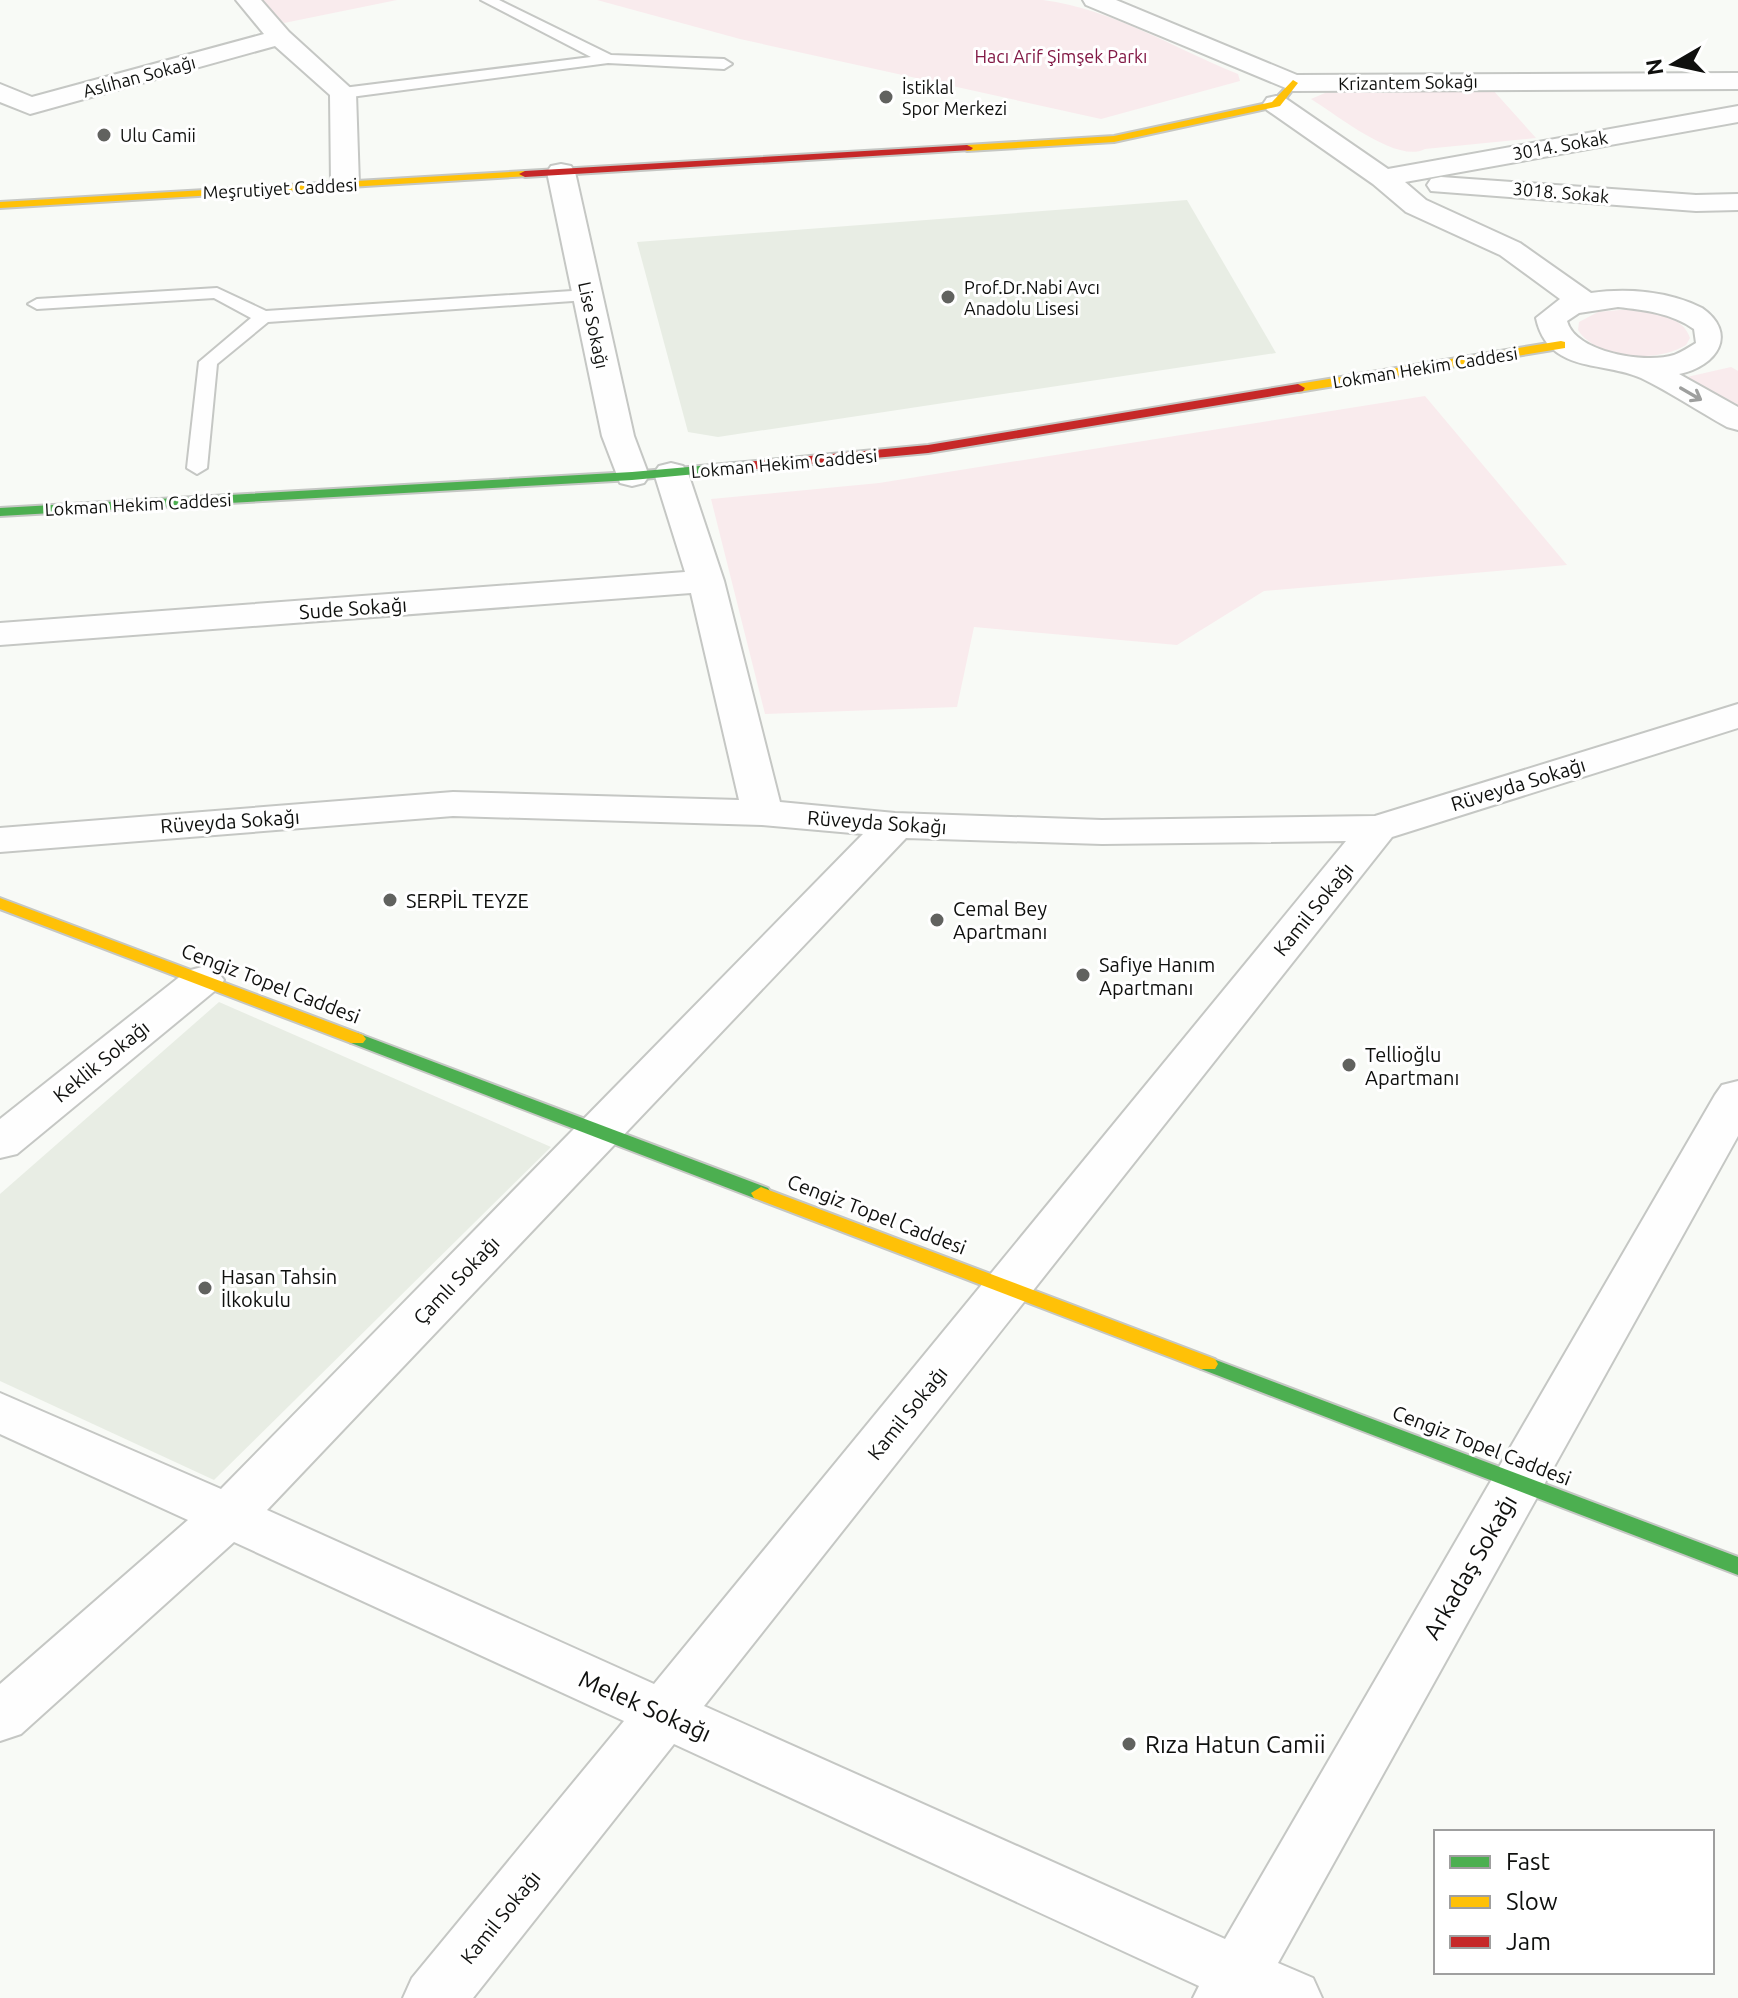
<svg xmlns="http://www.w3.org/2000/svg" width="1738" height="1998" viewBox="0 0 1738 1998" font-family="Ubuntu,sans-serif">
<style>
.built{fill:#e8ede4}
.green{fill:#f9ebed}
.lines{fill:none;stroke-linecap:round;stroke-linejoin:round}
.lane-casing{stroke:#c5c7c4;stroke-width:4}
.street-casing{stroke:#c5c7c4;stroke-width:4}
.fast-casing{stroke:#c5c7c4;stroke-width:4}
.slow-casing{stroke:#c5c7c4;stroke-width:4}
.jam-casing{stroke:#c5c7c4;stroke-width:4}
.lane{fill:#fefefe;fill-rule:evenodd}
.street{fill:#fefefe;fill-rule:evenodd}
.fast{fill:#4caf50;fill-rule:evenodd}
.slow{fill:#ffc107;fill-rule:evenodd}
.jam{fill:#c62828;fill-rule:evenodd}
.oneway{stroke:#9e9f9e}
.poi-dot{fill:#61625f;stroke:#fff;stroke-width:3}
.labels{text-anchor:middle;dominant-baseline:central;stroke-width:6;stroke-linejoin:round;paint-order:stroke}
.far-park-label{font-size:18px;fill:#821945;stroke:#fff}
.far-street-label{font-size:18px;fill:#0f100e;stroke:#fff}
.far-poi-label{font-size:18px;fill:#0f100e;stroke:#fff;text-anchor:start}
.street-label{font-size:20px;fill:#0f100e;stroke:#fff}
.poi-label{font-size:20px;fill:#0f100e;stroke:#fff;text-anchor:start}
.near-street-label{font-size:24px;fill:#0f100e;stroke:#fff}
.near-poi-label{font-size:24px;fill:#0f100e;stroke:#fff;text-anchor:start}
</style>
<rect width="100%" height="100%" fill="#f8faf6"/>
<g class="built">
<path d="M 1187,200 L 1276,353 L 718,437 L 688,432 L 637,242 Z"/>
<path d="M 219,1002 L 551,1147 L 214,1480 L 0,1381 L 0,1194 Z"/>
</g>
<g class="green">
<path d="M 261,0 L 397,0 L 284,23 Z"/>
<path d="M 597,0 L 1043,0 C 1113,9 1173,48 1238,74 L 1240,81 L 1101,119 L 740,39 Z"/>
<path d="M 1492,89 L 1536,138 L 1425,149 C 1397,164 1337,115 1311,99 L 1332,90 L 1385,93 Z"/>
<path d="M 1631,309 C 1651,312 1683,315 1690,338 L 1686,345 C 1658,363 1597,360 1578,330 L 1579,322 L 1598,312 Z"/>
<path d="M 1731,367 L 1738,371 L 1738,407 L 1687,377 Z"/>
<path d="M 1425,396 L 1567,565 L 1264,591 L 1177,645 L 974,627 L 957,707 L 765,714 L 711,499 L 879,483 Z"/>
</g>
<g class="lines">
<g class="lane-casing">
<g id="lane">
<path d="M 481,0 L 499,0 L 611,55 L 724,59 L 732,64 L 724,69 L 608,63 L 343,98 L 335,93 L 343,88 L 591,57 Z"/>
<path d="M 217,288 L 266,311 L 587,290 L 596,295 L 587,300 L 268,322 L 217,364 L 207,468 L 197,474 L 187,468 L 199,362 L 251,318 L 214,298 L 37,309 L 28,304 L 37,299 Z"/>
</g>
</g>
<g class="street-casing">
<g id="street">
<path d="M 236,0 L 261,0 L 289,32 L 356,93 L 359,185 L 355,191 L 335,191 L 331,185 L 330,95 L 275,46 L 30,114 L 0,102 L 0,84 L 32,97 L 264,34 Z"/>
<path d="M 1083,0 L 1116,0 L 1297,75 L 1738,73 L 1738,89 L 1293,91 L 1086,5 Z"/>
<path d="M 1276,96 L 1285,98 L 1388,169 L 1738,106 L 1738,122 L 1405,182 L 1426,200 L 1520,243 L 1591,293 C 1627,288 1668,291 1702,308 C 1738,333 1718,366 1679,374 L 1738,407 L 1738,430 L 1727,427 C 1698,411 1670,392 1641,378 C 1604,361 1548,374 1536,318 L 1560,299 L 1500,255 L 1406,212 L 1373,184 L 1267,110 L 1263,104 L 1267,98 ZM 1618,307 C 1645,310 1671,313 1694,329 L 1696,343 C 1689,347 1682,352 1674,355 C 1647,364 1575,353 1567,321 L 1579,313 Z"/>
<path d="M 561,164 L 571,166 L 575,172 L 634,436 L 649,476 L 644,483 L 632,486 L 620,483 L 602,436 L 547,172 L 551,166 Z"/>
<path d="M 1441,177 L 1696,195 L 1738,194 L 1738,210 L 1696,211 L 1431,191 L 1427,185 L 1431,179 Z"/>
<path d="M 671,463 L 683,466 L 688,473 L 724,581 L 780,802 L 895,813 L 1102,820 L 1375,816 L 1738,704 L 1738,728 L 1392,837 L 704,1706 L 1225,1939 L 1715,1095 L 1722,1085 L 1738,1081 L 1738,1136 L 1278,1963 L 1313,1978 L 1322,1998 L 1193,1998 L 1199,1986 L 674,1744 L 473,1998 L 403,1998 L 412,1978 L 624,1721 L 234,1542 L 21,1734 L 0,1741 L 0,1684 L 188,1520 L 0,1434 L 0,1393 L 221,1489 L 863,834 L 762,825 L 453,816 L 0,852 L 0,828 L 453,792 L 739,800 L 691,593 L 0,645 L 0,623 L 685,572 L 654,473 L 659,466 ZM 906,838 L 1102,844 L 1346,841 L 654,1684 L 267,1510 Z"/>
<path d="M 202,967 L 217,971 L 224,980 L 217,989 L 17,1154 L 0,1158 L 0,1119 L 187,971 Z"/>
</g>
</g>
<g class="fast-casing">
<g id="fast">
<path d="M 745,462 L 750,463 L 750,469 L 632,480 L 0,516 L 0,508 L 632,472 Z"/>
<path d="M 357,1033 L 768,1188 L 771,1193 L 761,1199 L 754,1198 L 351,1043 L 348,1039 L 351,1035 Z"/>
<path d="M 1208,1357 L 1738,1557 L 1738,1575 L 1201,1369 L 1198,1364 L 1201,1359 Z"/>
</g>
</g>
<g class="slow-casing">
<g id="slow">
<path d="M 1293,80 L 1298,83 L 1280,106 L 1114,142 L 967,151 L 961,148 L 967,145 L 1114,136 L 1272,102 Z"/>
<path d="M 525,171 L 531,174 L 529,176 L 0,208 L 0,202 Z"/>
<path d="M 1561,341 L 1565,342 L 1565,348 L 1298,392 L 1291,388 L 1298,384 Z"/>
<path d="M 0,898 L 363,1035 L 366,1039 L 363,1043 L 351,1043 L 0,909 Z"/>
<path d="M 761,1187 L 1215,1359 L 1218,1364 L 1215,1369 L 1201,1369 L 754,1198 L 751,1193 Z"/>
</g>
</g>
<g class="jam-casing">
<g id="jam">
<path d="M 967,145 L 973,148 L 971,150 L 525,177 L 519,174 L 525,171 Z"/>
<path d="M 1298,384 L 1305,388 L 1303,391 L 928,453 L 745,470 L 738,466 L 745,462 L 928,445 Z"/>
</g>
</g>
<use href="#lane" class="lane"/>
<use href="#street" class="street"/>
<use href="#fast" class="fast"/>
<use href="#slow" class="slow"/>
<use href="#jam" class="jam"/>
</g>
<defs><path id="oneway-shaft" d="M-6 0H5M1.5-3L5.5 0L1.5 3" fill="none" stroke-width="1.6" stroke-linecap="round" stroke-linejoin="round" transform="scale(2)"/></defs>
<use class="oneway" href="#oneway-shaft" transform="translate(1691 394) rotate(30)"/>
<g class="poi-dot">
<circle cx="886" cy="97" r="8"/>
<circle cx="104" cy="135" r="8"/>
<circle cx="948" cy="297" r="8"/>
<circle cx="390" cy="900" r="8"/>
<circle cx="937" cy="920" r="8"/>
<circle cx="1083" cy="975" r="8"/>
<circle cx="1349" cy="1065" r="8"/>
<circle cx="205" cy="1288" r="8"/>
<circle cx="1129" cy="1744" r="8"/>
</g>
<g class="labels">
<g class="far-park-label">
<text x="1061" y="56">Hacı Arif Şimşek Parkı</text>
</g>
<g class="far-street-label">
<text transform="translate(139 76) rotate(-15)">Aslıhan Sokağı</text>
<text transform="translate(1408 82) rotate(-1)">Krizantem Sokağı</text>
<text transform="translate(1560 145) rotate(-10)">3014. Sokak</text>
<text transform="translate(280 188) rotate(-3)">Meşrutiyet Caddesi</text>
<text transform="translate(1561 192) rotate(5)">3018. Sokak</text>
<text transform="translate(594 325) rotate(78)">Lise Sokağı</text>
<text transform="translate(1425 367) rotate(-9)">Lokman Hekim Caddesi</text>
<text transform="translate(784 463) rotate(-5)">Lokman Hekim Caddesi</text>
<text transform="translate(138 504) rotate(-3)">Lokman Hekim Caddesi</text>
</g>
<g class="far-poi-label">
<text x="902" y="87">İstiklal<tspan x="902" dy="21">Spor Merkezi</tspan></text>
<text x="120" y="135">Ulu Camii</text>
<text x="964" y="287">Prof.Dr.Nabi Avcı<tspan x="964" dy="21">Anadolu Lisesi</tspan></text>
</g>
<g class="street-label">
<text transform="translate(353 608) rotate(-4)">Sude Sokağı</text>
<text transform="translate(1518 784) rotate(-17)">Rüveyda Sokağı</text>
<text transform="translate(230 821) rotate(-4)">Rüveyda Sokağı</text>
<text transform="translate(877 822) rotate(4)">Rüveyda Sokağı</text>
<text transform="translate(1313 909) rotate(-51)">Kamil Sokağı</text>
<text transform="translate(271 983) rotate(21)">Cengiz Topel Caddesi</text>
<text transform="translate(101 1061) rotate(-39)">Keklik Sokağı</text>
<text transform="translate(877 1214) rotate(21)">Cengiz Topel Caddesi</text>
<text transform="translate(456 1280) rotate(-46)">Çamlı Sokağı</text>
<text transform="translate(907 1413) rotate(-51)">Kamil Sokağı</text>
<text transform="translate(1482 1445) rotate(21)">Cengiz Topel Caddesi</text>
<text transform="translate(500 1917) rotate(-51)">Kamil Sokağı</text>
</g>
<g class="poi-label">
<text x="406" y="900">SERPİL TEYZE</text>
<text x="953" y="908">Cemal Bey<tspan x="953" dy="23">Apartmanı</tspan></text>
<text x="1099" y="964">Safiye Hanım<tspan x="1099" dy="23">Apartmanı</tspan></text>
<text x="1365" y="1054">Tellioğlu<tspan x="1365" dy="23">Apartmanı</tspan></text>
<text x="221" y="1276">Hasan Tahsin<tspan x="221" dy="23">İlkokulu</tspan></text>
</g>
<g class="near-street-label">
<text transform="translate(1470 1567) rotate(-60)">Arkadaş Sokağı</text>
<text transform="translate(645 1706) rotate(24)">Melek Sokağı</text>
</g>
<g class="near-poi-label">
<text x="1145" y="1744">Rıza Hatun Camii</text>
</g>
</g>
<rect x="1434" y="1830" width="280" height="144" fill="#ffffff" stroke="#9f9f9f" stroke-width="2"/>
<rect x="1450" y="1856" width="40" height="12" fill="#4caf50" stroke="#9f9f9f" stroke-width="2"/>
<text x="1506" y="1870" font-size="24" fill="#0f100e">Fast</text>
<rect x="1450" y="1896" width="40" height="12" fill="#ffc107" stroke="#9f9f9f" stroke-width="2"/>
<text x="1506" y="1910" font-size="24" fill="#0f100e">Slow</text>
<rect x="1450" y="1936" width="40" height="12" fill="#c62828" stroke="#9f9f9f" stroke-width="2"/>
<text x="1506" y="1950" font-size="24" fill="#0f100e">Jam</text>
<g transform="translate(1674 64) rotate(261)" stroke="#ffffff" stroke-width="6" paint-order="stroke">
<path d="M0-6L14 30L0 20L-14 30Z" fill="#0f100e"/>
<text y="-12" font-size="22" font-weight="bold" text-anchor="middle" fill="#0f100e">N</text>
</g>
</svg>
